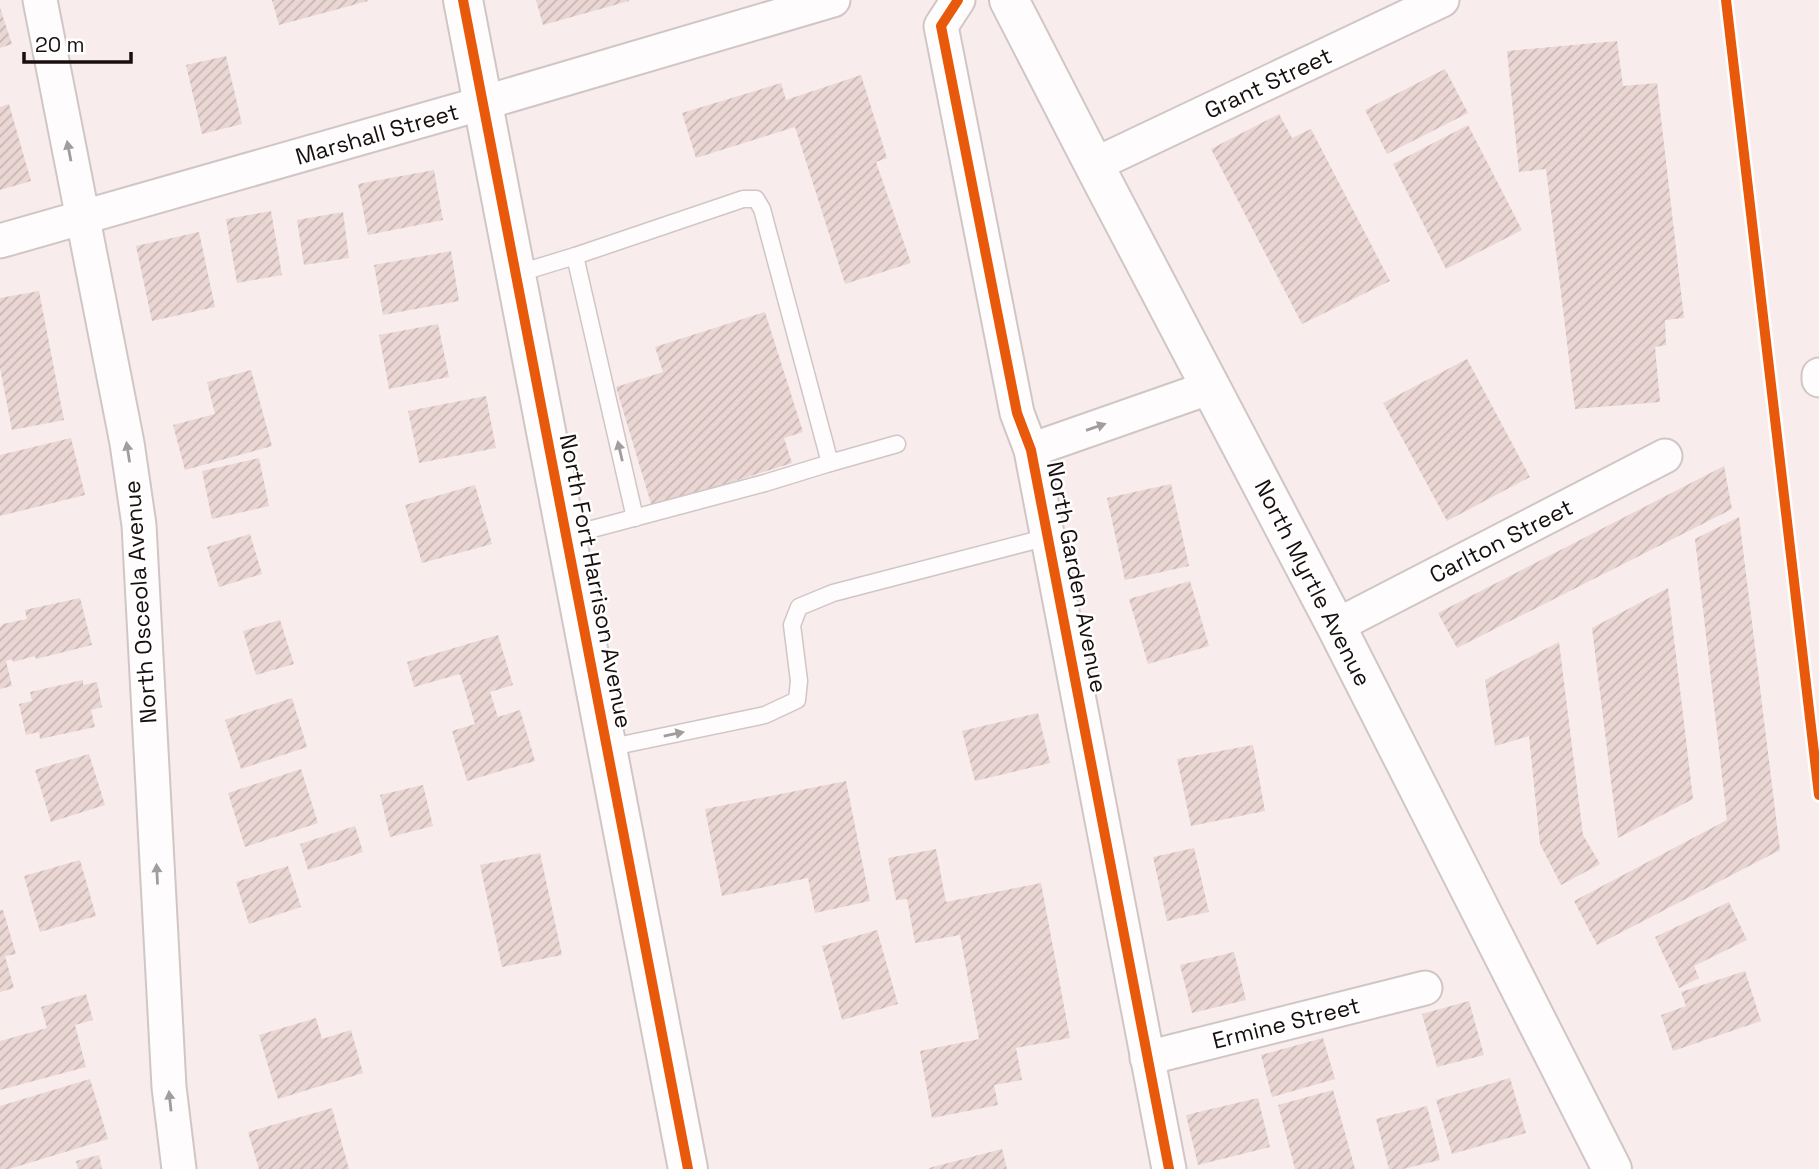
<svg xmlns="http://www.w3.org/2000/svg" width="1819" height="1169" viewBox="0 0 1819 1169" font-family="'Space Grotesk',sans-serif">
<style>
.building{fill:url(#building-hatch)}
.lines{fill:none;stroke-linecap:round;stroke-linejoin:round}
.service-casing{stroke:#d0c6c5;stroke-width:19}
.minor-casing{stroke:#d0c6c5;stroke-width:37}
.tertiary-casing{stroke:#d0c6c5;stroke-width:42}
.secondary-casing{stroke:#d0c6c5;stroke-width:42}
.service{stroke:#fefcfc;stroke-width:16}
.minor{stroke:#fefcfc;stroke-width:33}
.tertiary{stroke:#fefcfc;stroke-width:38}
.secondary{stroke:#fefcfc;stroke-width:38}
.cycleway-casing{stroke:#fff;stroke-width:15}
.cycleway{stroke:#e8590c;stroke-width:10}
.oneway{fill:#a29d9d}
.labels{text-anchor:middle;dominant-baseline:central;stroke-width:5;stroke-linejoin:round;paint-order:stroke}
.street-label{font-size:23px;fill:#180f0e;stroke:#fff}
</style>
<defs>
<pattern id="building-hatch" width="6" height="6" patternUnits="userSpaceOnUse" patternTransform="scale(1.75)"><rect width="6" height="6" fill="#ead6d3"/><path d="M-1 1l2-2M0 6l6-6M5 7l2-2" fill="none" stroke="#c8b6b4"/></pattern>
</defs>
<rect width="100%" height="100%" fill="#f8edec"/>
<g class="building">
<path d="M 272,0 L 367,0 L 368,1 L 279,25 Z"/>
<path d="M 536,0 L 629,0 L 629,1 L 543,25 Z"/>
<path d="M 0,8 L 12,44 L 0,48 Z"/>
<path d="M 1617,41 L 1623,86 L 1657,83 L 1684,318 L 1665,320 L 1666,345 L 1655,347 L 1660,402 L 1575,409 L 1546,169 L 1519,172 L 1507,51 Z"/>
<path d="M 226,56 L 242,124 L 202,134 L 186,65 Z"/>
<path d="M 1445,69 L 1468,113 L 1387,154 L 1365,110 Z"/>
<path d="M 861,75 L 887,158 L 876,162 L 911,263 L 845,284 L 795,127 L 696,158 L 682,113 L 781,83 L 786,100 Z"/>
<path d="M 9,104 L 31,181 L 0,190 L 0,107 Z"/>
<path d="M 1279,114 L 1292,138 L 1311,129 L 1390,281 L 1302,324 L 1211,149 Z"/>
<path d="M 1468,125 L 1522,230 L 1446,269 L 1393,164 Z"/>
<path d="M 434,170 L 443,220 L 368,235 L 358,184 Z"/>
<path d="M 271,211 L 282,275 L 237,283 L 226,219 Z"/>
<path d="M 343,212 L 349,258 L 304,265 L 297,220 Z"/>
<path d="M 199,232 L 215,307 L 152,321 L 136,246 Z"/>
<path d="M 451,251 L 459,301 L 383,315 L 374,265 Z"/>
<path d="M 39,291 L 64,420 L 12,430 L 0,368 L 0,298 Z"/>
<path d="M 765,312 L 803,432 L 784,438 L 792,463 L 652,507 L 616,387 L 663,372 L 655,347 Z"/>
<path d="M 438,324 L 449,377 L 389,389 L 379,335 Z"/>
<path d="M 1467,359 L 1530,477 L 1447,521 L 1383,403 Z"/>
<path d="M 251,370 L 272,446 L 185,470 L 173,425 L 215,414 L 207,382 Z"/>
<path d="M 486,396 L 496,448 L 419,463 L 408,411 Z"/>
<path d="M 71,438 L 85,495 L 0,516 L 0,455 Z"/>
<path d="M 259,458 L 269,506 L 212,519 L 202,471 Z"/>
<path d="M 1724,466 L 1732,509 L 1457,648 L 1438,613 Z"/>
<path d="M 1171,484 L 1189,566 L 1125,580 L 1107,498 Z"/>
<path d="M 475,485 L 492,544 L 422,563 L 405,505 Z"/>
<path d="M 1739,517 L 1780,850 L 1597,945 L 1574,901 L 1727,820 L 1695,539 Z"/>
<path d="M 250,534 L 262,574 L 219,587 L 207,547 Z"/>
<path d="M 1190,581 L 1209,646 L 1148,664 L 1129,599 Z"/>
<path d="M 1668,588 L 1693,799 L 1618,838 L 1592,628 Z"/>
<path d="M 80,598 L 92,645 L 36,659 L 35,656 L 13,662 L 12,659 L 6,661 L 12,686 L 0,689 L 0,627 L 3,624 L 27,619 L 25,610 Z"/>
<path d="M 280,620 L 294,664 L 256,675 L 243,631 Z"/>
<path d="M 498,635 L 513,685 L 490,692 L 498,717 L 520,710 L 535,761 L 467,781 L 452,731 L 475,724 L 460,674 L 414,687 L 407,662 Z"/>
<path d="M 1559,642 L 1583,835 L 1600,864 L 1561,885 L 1540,844 L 1529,736 L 1495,746 L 1485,680 Z"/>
<path d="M 83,680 L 83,685 L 97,682 L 102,707 L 91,710 L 95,727 L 40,739 L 39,732 L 26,735 L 19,704 L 32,701 L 30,692 Z"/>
<path d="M 292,698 L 307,747 L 241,769 L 225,720 Z"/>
<path d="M 1038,713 L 1050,763 L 975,781 L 962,731 Z"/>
<path d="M 1253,745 L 1265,811 L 1191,826 L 1177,759 Z"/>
<path d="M 89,754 L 105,805 L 51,822 L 35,770 Z"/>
<path d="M 301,769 L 318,823 L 245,847 L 228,793 Z"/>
<path d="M 846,781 L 870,901 L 815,913 L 808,878 L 722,896 L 705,809 Z"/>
<path d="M 423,785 L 433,826 L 390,837 L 380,795 Z"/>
<path d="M 355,826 L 363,852 L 308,870 L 300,844 Z"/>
<path d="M 1194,848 L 1209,912 L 1167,921 L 1153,857 Z"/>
<path d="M 936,849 L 946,902 L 1041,883 L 1070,1038 L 1016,1048 L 1022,1080 L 994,1085 L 998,1105 L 932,1118 L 920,1051 L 979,1039 L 960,935 L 915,943 L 907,899 L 896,900 L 888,858 Z"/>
<path d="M 540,853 L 562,955 L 502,967 L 480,865 Z"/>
<path d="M 80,860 L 96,916 L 40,932 L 24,876 Z"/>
<path d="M 288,866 L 301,907 L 249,924 L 236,882 Z"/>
<path d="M 1729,902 L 1747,940 L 1694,966 L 1699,978 L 1679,988 L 1655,937 Z"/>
<path d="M 0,910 L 3,910 L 16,954 L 5,956 L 14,988 L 0,992 Z"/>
<path d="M 877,930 L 898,1004 L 842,1020 L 822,946 Z"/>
<path d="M 1234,952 L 1246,1000 L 1192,1013 L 1180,965 Z"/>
<path d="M 1745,971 L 1761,1021 L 1673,1051 L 1661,1015 L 1686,1006 L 1681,992 Z"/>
<path d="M 86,994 L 93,1020 L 75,1025 L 86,1067 L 0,1090 L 0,1041 L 47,1028 L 41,1007 Z"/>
<path d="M 1469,1001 L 1484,1055 L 1437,1067 L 1422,1014 Z"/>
<path d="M 316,1018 L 322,1039 L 351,1030 L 363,1073 L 278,1099 L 259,1035 Z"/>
<path d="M 1323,1038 L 1335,1079 L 1272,1097 L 1261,1055 Z"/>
<path d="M 1510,1078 L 1526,1133 L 1452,1154 L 1436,1100 Z"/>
<path d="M 90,1079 L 108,1139 L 9,1169 L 0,1169 L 0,1106 Z"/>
<path d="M 1333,1090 L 1355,1169 L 1295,1169 L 1278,1105 Z"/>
<path d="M 1258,1098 L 1270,1147 L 1198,1165 L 1186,1115 Z"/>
<path d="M 1427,1106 L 1440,1160 L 1403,1169 L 1389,1169 L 1376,1119 Z"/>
<path d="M 332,1108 L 349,1169 L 259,1169 L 248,1132 Z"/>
<path d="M 1002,1149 L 1007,1169 L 929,1169 L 929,1168 Z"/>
<path d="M 99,1155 L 102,1169 L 78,1169 L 76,1161 Z"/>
</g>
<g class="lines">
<g class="service-casing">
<g id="service">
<path d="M 575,256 L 635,518"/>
<path d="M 516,274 L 575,256 L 743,199 L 756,199 L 762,209 L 830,463 L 897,444"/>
<path d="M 566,536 L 765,483 L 830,463"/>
<path d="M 607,748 L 765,715 L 797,700 L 799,681 L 792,625 L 799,607 L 833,593 L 1048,537"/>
</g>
</g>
<g class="minor-casing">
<g id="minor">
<path d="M 40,0 L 127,443 L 139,525 L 169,1087 L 179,1169"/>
<path d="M 958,0 L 941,26 L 1017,413 L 1031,450 L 1169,1169"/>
<path d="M 1094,165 L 1442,0"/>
<path d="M 0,241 L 483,103 L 833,0"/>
<path d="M 1819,375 L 1819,380"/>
<path d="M 1031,450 L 1211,387"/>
<path d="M 1336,626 L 1665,456"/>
<path d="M 1147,1058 L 1425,988"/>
</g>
</g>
<g class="tertiary-casing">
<path id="tertiary" d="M 463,0 L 688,1169"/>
</g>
<g class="secondary-casing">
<path id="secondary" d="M 1009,0 L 1094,165 L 1336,626 L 1612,1169"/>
</g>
<use href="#service" class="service"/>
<use href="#minor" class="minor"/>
<use href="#tertiary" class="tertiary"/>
<use href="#secondary" class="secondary"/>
<g class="cycleway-casing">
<g id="cycleway">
<path d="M 463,0 L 688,1169"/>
<path d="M 958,0 L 941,26 L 1017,413 L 1031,450 L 1169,1169"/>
<path d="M 1726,0 L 1819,795"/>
</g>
</g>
<use href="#cycleway" class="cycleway"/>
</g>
<defs><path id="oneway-solid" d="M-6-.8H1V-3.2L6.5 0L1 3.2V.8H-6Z" transform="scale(1.75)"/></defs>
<g class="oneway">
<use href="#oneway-solid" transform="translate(69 151) rotate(-101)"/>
<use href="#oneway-solid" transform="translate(1096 427) rotate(-19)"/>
<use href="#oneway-solid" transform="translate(620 451) rotate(-103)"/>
<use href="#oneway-solid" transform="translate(128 452) rotate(-99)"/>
<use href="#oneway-solid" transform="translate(674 734) rotate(-12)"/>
<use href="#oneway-solid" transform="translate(157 874) rotate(-93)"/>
<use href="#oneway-solid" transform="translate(170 1101) rotate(-96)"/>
</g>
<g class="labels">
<g class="street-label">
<text transform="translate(1268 83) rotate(-25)">Grant Street</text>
<text transform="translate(377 134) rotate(-16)">Marshall Street</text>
<text transform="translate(1501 541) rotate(-27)">Carlton Street</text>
<text transform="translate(1077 577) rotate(79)">North Garden Avenue</text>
<text transform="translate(596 581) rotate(79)">North Fort Harrison Avenue</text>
<text transform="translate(1313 583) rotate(63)">North Myrtle Avenue</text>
<text transform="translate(140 602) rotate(-94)">North Osceola Avenue</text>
<text transform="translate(1286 1023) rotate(-14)">Ermine Street</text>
</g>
</g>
<path d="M24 52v10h107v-10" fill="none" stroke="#180f0e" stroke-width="3.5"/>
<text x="35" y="52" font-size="21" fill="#180f0e" stroke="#ffffff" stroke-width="5" paint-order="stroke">20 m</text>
</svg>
